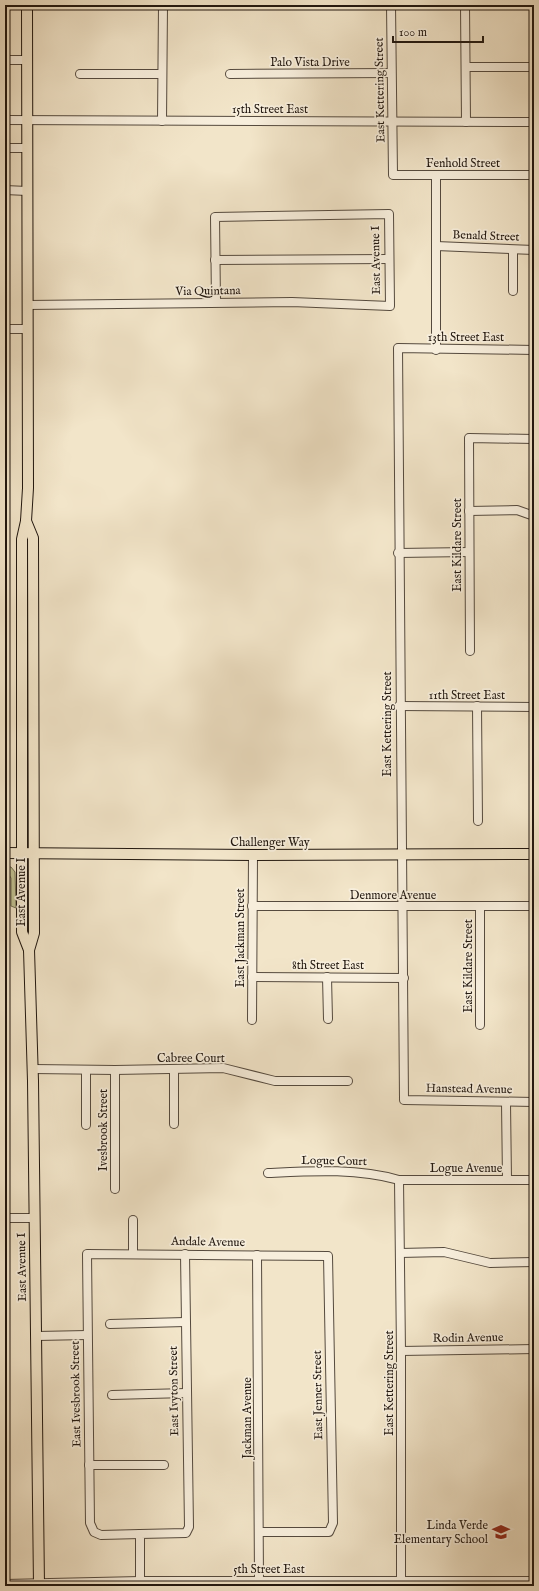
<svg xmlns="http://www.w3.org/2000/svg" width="539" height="1591" viewBox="0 0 539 1591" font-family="'IM FELL English',serif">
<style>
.green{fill:#c1c292;stroke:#716c50}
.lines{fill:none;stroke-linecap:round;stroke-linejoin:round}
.minor-casing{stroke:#554a3e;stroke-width:10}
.major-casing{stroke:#21170f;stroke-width:12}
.minor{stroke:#f7eedc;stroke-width:8}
.major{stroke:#f2e5c9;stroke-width:10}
.labels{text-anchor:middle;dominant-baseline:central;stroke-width:3.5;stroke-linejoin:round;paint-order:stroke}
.street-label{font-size:12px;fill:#21170f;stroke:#f7eedc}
.poi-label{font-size:12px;fill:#21170f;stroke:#f7eedc;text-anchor:end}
</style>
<rect width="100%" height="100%" fill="#f2e5c9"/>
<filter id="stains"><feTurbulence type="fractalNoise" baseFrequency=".005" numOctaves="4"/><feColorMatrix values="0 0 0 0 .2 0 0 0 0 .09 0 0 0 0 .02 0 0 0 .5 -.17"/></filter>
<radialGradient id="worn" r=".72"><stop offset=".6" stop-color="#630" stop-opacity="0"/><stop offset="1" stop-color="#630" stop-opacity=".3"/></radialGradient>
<path class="green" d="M 5,867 L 11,867 L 15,872 L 16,908 L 11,906 L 11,878 L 9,875 L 5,873 Z"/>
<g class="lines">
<g class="minor-casing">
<g id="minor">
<path d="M 391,5 L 393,175 L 534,175"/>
<path d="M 465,5 L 466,122"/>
<path d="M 5,60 L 27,60"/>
<path d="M 466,67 L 534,67"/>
<path d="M 80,74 L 162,74"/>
<path d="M 230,74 L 391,73"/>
<path d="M 5,120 L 534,122"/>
<path d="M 162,121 L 163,5"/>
<path d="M 5,148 L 27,148"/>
<path d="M 436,175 L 436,350"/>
<path d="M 5,190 L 27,191"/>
<path d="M 436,246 L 534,250"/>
<path d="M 513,250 L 513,291"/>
<path d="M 215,260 L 389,259"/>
<path d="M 27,305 L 292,302 L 390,306 L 389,214 L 215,217 L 216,303"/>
<path d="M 5,329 L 27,329"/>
<path d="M 534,350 L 398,348 L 404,1100 L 534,1102"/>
<path d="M 5,386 L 5,391"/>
<path d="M 469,511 L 517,510 L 534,516"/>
<path d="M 398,553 L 469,552"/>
<path d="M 470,651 L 469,438 L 534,439"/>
<path d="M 399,706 L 534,707"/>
<path d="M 477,706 L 478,821"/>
<path d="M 252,906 L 534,906"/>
<path d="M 480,906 L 480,1025"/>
<path d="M 252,977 L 404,978"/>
<path d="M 327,977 L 328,1019"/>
<path d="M 252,1020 L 253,855"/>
<path d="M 33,1069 L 115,1070 L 223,1068 L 275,1081 L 348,1081"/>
<path d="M 174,1069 L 174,1124"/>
<path d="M 86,1070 L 86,1125"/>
<path d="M 506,1103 L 507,1180"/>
<path d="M 268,1173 C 311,1171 356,1168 399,1180 L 534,1180"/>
<path d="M 399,1180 L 401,1351 L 401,1586"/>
<path d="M 115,1189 L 115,1070"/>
<path d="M 5,1218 L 35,1218"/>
<path d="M 133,1220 L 133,1254"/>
<path d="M 400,1253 L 444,1252 L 490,1263 L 534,1262"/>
<path d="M 257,1255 L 259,1581"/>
<path d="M 110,1324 L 185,1322"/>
<path d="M 37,1336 L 87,1335"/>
<path d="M 401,1351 L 534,1349"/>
<path d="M 112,1395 L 186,1393"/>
<path d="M 89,1465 L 164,1465"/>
<path d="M 140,1534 L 101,1535 L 94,1532 L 90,1523 L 87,1254 L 328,1256 L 333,1523 L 329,1532 L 260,1532"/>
<path d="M 140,1581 L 140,1534 L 186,1533 L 189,1527 L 185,1254"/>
<path d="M 5,1584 L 140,1581 L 534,1581"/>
</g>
</g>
<g class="major-casing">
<g id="major">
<path d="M 27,5 L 28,488 L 26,521 L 22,539 L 22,932 L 29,950"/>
<path d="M 26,521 L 33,538 L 34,933 L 29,950 L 33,1081 L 39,1586"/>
<path d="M 5,853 L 253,855 L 534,854"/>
</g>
</g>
<use href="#minor" class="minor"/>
<use href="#major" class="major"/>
</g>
<defs>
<g id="school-bare" transform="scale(1.38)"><path d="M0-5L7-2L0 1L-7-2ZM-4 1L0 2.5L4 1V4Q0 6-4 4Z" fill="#8f2418" stroke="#f7eedc" stroke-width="2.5" paint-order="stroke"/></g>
</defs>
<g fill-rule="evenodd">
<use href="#school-bare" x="501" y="1532"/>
</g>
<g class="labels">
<g class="street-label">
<text x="310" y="62">Palo Vista Drive</text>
<text transform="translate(380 90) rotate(-91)">East Kettering Street</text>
<text x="270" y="109">15th Street East</text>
<text x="463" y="163">Fenhold Street</text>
<text transform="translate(486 236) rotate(2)">Benald Street</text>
<text transform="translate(376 260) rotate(-91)">East Avenue I</text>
<text transform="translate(208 291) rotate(-1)">Via Quintana</text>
<text x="466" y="337">13th Street East</text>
<text transform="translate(457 545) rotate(-90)">East Kildare Street</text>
<text x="467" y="695">11th Street East</text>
<text transform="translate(387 724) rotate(-90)">East Kettering Street</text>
<text x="270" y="842">Challenger Way</text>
<text transform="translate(21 892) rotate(-90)">East Avenue I</text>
<text x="393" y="895">Denmore Avenue</text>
<text transform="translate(240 938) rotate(-90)">East Jackman Street</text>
<text x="328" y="965">8th Street East</text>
<text transform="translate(468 966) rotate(-90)">East Kildare Street</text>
<text x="191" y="1058">Cabree Court</text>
<text transform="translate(469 1089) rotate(1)">Hanstead Avenue</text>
<text transform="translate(103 1130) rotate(-90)">Ivesbrook Street</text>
<text transform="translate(334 1161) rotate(1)">Logue Court</text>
<text x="466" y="1168">Logue Avenue</text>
<text transform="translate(208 1242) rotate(1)">Andale Avenue</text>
<text transform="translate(22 1267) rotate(-91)">East Avenue I</text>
<text transform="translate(468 1338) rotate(-1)">Rodin Avenue</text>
<text transform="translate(389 1383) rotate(-90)">East Kettering Street</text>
<text transform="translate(174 1391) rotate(-91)">East Ivyton Street</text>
<text transform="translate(76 1394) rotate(-91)">East Ivesbrook Street</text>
<text transform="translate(318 1395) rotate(-91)">East Jenner Street</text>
<text transform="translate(247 1418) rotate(-90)">Jackman Avenue</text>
<text x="269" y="1569">5th Street East</text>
</g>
<g class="poi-label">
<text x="488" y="1525">Linda Verde<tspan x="488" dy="14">Elementary School</tspan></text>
</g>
</g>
<rect width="539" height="1591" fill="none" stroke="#f2e5c9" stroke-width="20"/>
<rect x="6" y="6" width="527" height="1579" fill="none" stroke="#21170f" stroke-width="2"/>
<rect x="10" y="10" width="519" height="1571" fill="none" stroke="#21170f"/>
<path d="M393 36v6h90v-6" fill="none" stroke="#21170f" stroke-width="2"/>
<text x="399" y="36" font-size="12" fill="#21170f" stroke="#f7eedc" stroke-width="3" paint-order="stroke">100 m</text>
<rect width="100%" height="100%" filter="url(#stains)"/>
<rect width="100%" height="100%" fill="url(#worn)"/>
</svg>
